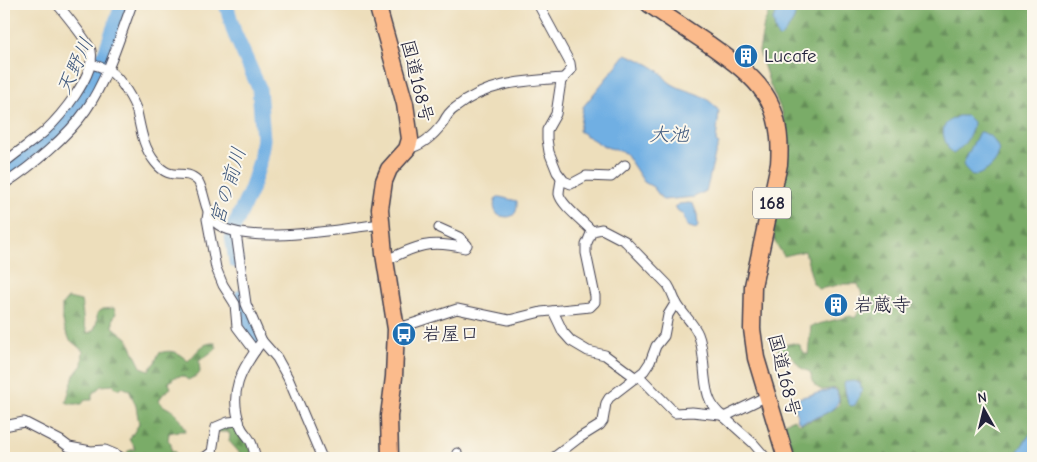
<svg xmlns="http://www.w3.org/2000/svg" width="1037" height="462" viewBox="0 0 1037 462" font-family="'Comic Neue','Klee One',sans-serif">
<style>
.forest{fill:url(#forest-firs);stroke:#4e6752}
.water{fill:#70afe3;stroke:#49688f}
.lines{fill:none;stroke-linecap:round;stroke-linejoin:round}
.river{stroke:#70afe3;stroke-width:15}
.street-casing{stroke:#403e4e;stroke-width:11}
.highway-casing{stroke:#403e4e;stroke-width:19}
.street{stroke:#fff;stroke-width:9}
.highway{stroke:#fbbb8c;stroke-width:16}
.labels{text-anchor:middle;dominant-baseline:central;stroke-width:4;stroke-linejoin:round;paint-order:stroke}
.shield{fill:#fbf7ec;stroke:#636270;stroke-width:1}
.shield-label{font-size:18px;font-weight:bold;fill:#22223b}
.poi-label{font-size:19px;fill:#22223b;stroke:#fbf7ec;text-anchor:start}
.street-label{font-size:19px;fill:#22223b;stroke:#fbf7ec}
.water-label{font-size:20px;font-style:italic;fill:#415a7e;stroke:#fbf7ec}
</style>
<defs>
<pattern id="forest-firs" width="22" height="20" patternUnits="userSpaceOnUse" patternTransform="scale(1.25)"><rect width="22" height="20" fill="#7aac68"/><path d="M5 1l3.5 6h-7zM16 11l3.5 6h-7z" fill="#648c57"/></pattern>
</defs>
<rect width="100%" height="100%" fill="#fbf7ec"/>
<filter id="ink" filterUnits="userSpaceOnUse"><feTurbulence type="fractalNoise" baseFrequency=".02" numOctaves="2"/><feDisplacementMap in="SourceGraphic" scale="10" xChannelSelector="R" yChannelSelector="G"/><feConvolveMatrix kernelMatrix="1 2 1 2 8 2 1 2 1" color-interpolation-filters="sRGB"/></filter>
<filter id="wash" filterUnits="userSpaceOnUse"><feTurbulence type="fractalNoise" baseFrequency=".0096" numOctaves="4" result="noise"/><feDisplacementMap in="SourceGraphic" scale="20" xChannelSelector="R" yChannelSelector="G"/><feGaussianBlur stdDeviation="1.12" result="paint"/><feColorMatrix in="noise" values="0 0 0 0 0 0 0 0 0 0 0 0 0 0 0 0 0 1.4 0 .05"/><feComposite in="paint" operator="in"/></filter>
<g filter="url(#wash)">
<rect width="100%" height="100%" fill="#eddebb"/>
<g class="forest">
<path d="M 769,4 L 1033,4 L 1033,458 L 793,458 L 784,428 L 784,423 L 794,419 L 799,424 C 814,421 827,413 839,405 L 840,398 L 836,388 L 822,390 L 815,386 L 810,372 L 801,368 L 789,353 L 786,352 L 781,353 L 778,350 L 779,346 L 793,343 L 800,345 L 801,350 L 808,355 L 811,326 L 850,316 L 855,318 C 864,304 865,300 858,284 L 843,284 L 819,289 L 813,283 L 805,251 L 784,256 L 775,242 L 772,227 L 788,141 L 782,112 L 770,85 L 759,51 L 764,24 L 770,9 Z"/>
<path d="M 68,298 L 81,301 C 84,313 81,321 88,333 L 94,330 L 97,321 L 97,313 L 103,309 L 114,308 L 116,313 L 113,319 L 113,327 L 127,338 L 141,367 L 149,370 L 155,362 L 159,353 C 173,349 177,352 188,361 C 197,353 201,342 215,343 L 217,348 L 199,361 L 200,372 L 198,375 L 188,380 L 183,376 L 175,377 L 169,383 L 171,388 L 164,393 L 159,400 C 163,408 169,407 175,413 C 179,417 185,426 186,431 L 178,431 L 169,433 L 168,440 L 171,443 L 171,450 L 175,452 L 177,458 L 128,458 L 126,456 L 128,451 L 135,449 L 133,444 L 129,440 L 139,424 L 136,406 L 129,390 L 122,387 L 117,389 L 113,385 L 101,386 L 92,394 L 92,400 L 85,400 L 82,404 L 71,404 L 66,402 L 74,375 L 82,365 L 83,351 L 70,340 L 65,330 L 62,316 L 62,305 Z"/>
<path d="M 233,424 L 239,426 L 255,458 L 244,458 L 229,441 L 230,435 L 227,432 L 218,432 L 219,428 Z"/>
</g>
<g class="water">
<path d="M 782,4 L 789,4 C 803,16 789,26 781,37 L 778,38 L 775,30 L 773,19 Z"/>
<path d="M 626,54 C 638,59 648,63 658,70 C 663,74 666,81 672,84 C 691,95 702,90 719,111 L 716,142 L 719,144 C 712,160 711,175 706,191 L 694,197 L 663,200 L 653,187 L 644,182 L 625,153 L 603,146 L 579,131 L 583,107 Z"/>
<path d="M 958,116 L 967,116 L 973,122 C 973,134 963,148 953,154 C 949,151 948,148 946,143 C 940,128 944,123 958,116 Z"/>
<path d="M 979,132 L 982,132 C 987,134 992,137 995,142 C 1007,157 986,175 972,176 L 966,170 L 963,164 Z"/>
<path d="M 500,197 L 517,201 C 518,215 512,220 498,215 C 494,210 493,205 496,198 Z"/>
<path d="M 689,203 L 693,204 L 697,214 L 698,226 L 696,229 L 687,226 L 683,215 L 674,207 L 679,204 Z"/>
<path d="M 854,381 L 860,383 L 862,391 L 855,405 L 851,406 L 848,403 L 844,385 L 845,382 Z"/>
<path d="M 834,389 L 837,391 L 839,400 C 835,413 812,419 800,423 L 798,421 L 794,399 Z"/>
<path d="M 1033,430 L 1033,458 L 1013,458 Z"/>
</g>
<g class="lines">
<g class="river">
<path d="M 226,4 L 234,32 L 259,88 L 263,139 L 260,161 L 251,190 L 233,229 L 232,237 L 236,261"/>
<path d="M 4,174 C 35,154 72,122 90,89 C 104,62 111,32 123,4"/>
<path d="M 242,296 L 247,318 L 259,342"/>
</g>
</g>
</g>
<g filter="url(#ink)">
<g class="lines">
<g class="street-casing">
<g id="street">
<path d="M 538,4 L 570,63 L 571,70 L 561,81 L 556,114 L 547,130 L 547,139 L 549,152 L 557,172 L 564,181 L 571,184 L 586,176 L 611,177 L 625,165"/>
<path d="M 91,64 C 98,66 106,68 112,73 C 121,80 134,101 137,112 C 141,130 143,147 155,162 C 172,184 183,166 198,181 C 205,193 204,209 213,220 C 236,249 346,228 381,224"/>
<path d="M 407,149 C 422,146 434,135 443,123 C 446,117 450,111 455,108 C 487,82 524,81 564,78"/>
<path d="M 4,163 C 17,152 31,143 44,132 C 60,117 96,75 91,51 C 90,44 63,11 57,4"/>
<path d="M 561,178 C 561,183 559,189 559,194 C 561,205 584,222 592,231 L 602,229 L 625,241 L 668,285 C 672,291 673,297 676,302 C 682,314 693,322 698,334 C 709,360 697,400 724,417 L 767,396"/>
<path d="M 4,184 C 31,167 68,136 86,110 C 108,78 119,39 132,4"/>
<path d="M 208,213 L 207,219 L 216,268 L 223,285 L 235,304 L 237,327 L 255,351"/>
<path d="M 236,233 L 246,304 L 262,341 C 242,370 227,390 241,427 C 243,432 247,435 250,440 C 253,445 254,452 256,458"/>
<path d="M 385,261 C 417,245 430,240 465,248 L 467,245 L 459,237 L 439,228"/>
<path d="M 553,311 L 563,332 L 571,341 L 588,351 L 605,355 L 636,378"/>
<path d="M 396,329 L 457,309 L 509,320 L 541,312 L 590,307 L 595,302 L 595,296 L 586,253 L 586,245 L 592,231"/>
<path d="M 262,341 L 277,358 L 288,378 L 322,458"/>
<path d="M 639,376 L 675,413 L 692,412 L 720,415"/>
<path d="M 724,417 L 753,443 L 766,458"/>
<path d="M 4,426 L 24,422 L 61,441 L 69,447 L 91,451 L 105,450 L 117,455 L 122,458"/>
<path d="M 204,458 L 212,452 L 216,427 L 228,422 L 239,421"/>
<path d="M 455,458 L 457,453"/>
<path d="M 553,458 L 579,438 L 600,425 L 603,421 L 606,403 L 609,398 L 644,371 L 650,362 L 656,346 L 664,336 L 668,315 L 676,302"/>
</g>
</g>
<g class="highway-casing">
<g id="highway">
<path d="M 377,4 L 405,104 L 410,139 L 407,149 L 389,169 L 384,181 L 380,209 L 384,254 L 396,329 L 394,377 L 389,416 L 390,458"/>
<path d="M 649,4 C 669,18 689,31 710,45 C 758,79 784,100 779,164 L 753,286 L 752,329 L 756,358 L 786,458"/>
</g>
</g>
<use href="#street" class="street"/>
<use href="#highway" class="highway"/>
</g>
</g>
<defs>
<g id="building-disc" transform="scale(1.25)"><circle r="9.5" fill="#1f6fb2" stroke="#fbf7ec"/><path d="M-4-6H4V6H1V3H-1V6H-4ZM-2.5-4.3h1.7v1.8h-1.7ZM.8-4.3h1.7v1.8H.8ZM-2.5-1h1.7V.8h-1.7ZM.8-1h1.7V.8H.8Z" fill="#fff"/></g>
<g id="bus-disc" transform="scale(1.25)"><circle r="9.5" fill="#1f6fb2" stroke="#fbf7ec"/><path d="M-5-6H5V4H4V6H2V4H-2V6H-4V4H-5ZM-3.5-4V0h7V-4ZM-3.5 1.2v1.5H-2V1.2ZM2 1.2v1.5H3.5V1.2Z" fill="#fff"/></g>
</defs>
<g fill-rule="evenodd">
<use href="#building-disc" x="746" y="56"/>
<use href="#building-disc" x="836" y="305"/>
<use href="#bus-disc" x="404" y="334"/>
</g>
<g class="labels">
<rect class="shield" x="753" y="187.5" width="38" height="31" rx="4"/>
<g class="shield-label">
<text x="772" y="203">168</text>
</g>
<g class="poi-label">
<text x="764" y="56">Lucafe</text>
<text x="854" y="305">岩蔵寺</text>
<text x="422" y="334">岩屋口</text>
</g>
<g class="street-label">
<text transform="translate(417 81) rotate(76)">国道168号</text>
<text transform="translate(784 375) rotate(76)">国道168号</text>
</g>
<g class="water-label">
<text transform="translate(75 66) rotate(-65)">天野川</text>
<text x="669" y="134">大池</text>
<text transform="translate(228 186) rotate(-73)">宮の前川</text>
</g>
</g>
<rect width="1037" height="462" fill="none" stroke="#fbf7ec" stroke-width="20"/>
<g transform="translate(984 410) rotate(352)" stroke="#fbf7ec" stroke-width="4" paint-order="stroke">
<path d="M0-4L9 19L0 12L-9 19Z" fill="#22223b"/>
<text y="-8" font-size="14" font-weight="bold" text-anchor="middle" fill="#22223b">N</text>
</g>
</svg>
